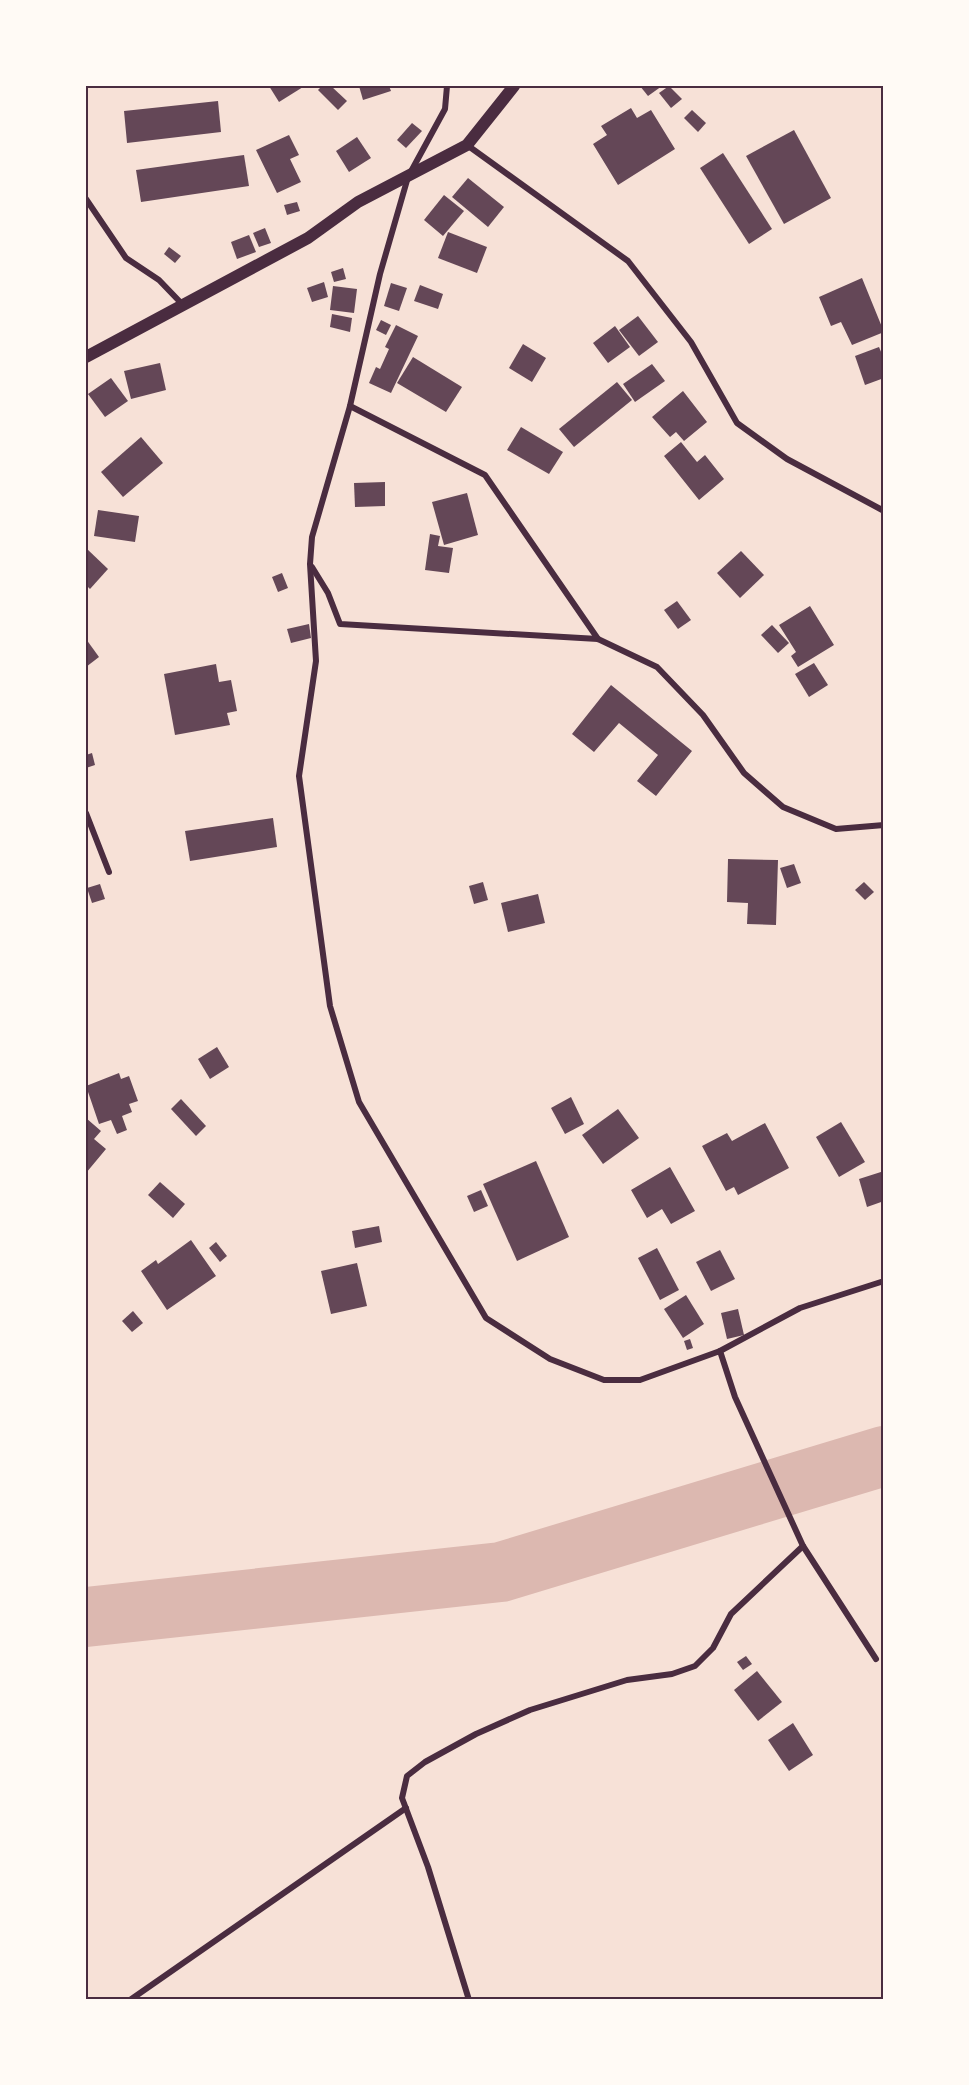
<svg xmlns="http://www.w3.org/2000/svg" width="969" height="2085" viewBox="0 0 969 2085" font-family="Roboto,sans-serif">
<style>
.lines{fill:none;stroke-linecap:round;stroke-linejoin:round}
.river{stroke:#dcb8b0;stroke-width:60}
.building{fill:#644757}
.minor{stroke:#4a2c40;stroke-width:6}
.secondary{stroke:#4a2c40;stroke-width:12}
.neatline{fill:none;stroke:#4a2c40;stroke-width:2}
</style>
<rect width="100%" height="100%" fill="#f7e1d7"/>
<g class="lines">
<path class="river" d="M 86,1617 L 501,1572 L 884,1456"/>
</g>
<g class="building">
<path d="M 269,86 L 302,86 L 303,87 L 279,102 Z"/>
<path d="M 322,86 L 331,86 L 347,101 L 338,110 L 318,90 Z"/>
<path d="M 359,86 L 389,86 L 391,91 L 363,100 Z"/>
<path d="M 640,86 L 662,86 L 648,96 Z"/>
<path d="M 669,86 L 682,99 L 671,108 L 659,93 Z"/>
<path d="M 218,101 L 221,132 L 127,143 L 124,111 Z"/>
<path d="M 631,108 L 637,118 L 651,110 L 675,149 L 618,185 L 593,144 L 607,135 L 601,126 Z"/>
<path d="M 692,110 L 706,123 L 698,132 L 684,118 Z"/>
<path d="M 412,123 L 422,131 L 406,148 L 397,140 Z"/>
<path d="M 794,130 L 831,198 L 784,224 L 746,156 Z"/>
<path d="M 289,135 L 299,155 L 290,159 L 301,182 L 277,193 L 256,150 Z"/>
<path d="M 357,137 L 371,158 L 349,172 L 336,151 Z"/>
<path d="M 723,153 L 772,229 L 749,244 L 700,168 Z"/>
<path d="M 244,155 L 249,186 L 141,202 L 136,170 Z"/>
<path d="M 468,178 L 504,207 L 488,227 L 452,197 Z"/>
<path d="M 444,195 L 464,211 L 443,236 L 424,220 Z"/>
<path d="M 297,202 L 300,211 L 287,215 L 284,205 Z"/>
<path d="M 265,228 L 271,243 L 259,247 L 253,233 Z"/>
<path d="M 448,232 L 487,247 L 477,273 L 438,258 Z"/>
<path d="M 249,235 L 256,252 L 237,259 L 231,242 Z"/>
<path d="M 169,247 L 181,256 L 175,263 L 164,254 Z"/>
<path d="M 343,268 L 346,279 L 334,282 L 331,272 Z"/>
<path d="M 862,278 L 884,332 L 852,345 L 841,322 L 831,326 L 819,297 Z"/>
<path d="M 324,282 L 328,297 L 312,302 L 307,288 Z"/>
<path d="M 391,283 L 407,288 L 399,311 L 384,306 Z"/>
<path d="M 420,285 L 443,294 L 438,309 L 414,301 Z"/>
<path d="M 333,286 L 357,289 L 354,313 L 330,310 Z"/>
<path d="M 332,314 L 352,318 L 350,332 L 330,327 Z"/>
<path d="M 638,316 L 658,342 L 639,356 L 619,330 Z"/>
<path d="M 381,320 L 391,325 L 386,335 L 376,330 Z"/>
<path d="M 396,325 L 418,336 L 391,393 L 369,383 L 376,367 L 380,369 L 389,349 L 385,347 Z"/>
<path d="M 615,326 L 630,347 L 608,363 L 593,343 Z"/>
<path d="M 523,344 L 546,358 L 532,382 L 509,368 Z"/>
<path d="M 879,347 L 884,359 L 884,378 L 865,385 L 855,356 Z"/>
<path d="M 413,357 L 462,387 L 446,412 L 397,383 Z"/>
<path d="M 160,363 L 166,390 L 131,399 L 124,371 Z"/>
<path d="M 652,364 L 665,381 L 635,402 L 623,384 Z"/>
<path d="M 111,378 L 128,401 L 105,417 L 88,394 Z"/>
<path d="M 617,382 L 632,400 L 574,447 L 559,429 Z"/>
<path d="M 683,391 L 707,422 L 684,441 L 676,432 L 670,437 L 652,417 Z"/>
<path d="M 521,427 L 563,452 L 549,474 L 507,450 Z"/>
<path d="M 141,437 L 163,463 L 123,497 L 101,472 Z"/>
<path d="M 681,442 L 697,462 L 705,455 L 724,479 L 699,500 L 664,456 Z"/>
<path d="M 385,482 L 385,506 L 355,507 L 354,483 Z"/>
<path d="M 467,493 L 478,535 L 444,545 L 432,502 Z"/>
<path d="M 98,510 L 139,516 L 135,542 L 94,536 Z"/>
<path d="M 430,534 L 440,536 L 438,546 L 453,548 L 449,573 L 425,570 Z"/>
<path d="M 86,548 L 108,569 L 90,589 L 86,585 Z"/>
<path d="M 741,551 L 764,575 L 740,598 L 717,573 Z"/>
<path d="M 282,573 L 288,588 L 278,592 L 272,577 Z"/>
<path d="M 677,601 L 691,620 L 678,629 L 664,610 Z"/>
<path d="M 810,606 L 834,645 L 798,667 L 791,656 L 796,652 L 779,625 Z"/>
<path d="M 309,624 L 311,638 L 291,643 L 287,629 Z"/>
<path d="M 772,625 L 789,643 L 778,653 L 761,635 Z"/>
<path d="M 86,639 L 99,657 L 86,667 Z"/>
<path d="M 814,663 L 828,685 L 809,697 L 795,674 Z"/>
<path d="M 216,664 L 219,682 L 231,680 L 237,711 L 227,713 L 230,725 L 175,735 L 164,674 Z"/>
<path d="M 611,685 L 692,751 L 656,796 L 637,781 L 658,755 L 619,723 L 594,752 L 572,734 Z"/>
<path d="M 92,753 L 95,765 L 86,768 L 86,755 Z"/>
<path d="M 273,818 L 277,847 L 190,861 L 185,831 Z"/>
<path d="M 728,859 L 778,860 L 776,925 L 747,924 L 748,903 L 727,902 Z"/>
<path d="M 794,864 L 801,883 L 787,888 L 780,868 Z"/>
<path d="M 483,882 L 488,900 L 474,904 L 469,886 Z"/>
<path d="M 864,882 L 874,892 L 865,900 L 855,890 Z"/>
<path d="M 100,884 L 105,899 L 92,903 L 87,888 Z"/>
<path d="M 538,894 L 545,923 L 508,932 L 501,903 Z"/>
<path d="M 217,1047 L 229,1067 L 210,1079 L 198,1059 Z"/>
<path d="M 119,1073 L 121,1079 L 129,1076 L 138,1101 L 129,1104 L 132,1112 L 122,1116 L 127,1130 L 117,1134 L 111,1120 L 99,1124 L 86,1086 Z"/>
<path d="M 571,1097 L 584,1124 L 565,1134 L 551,1108 Z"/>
<path d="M 181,1099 L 206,1126 L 196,1136 L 171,1109 Z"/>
<path d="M 618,1109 L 639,1138 L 603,1164 L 582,1135 Z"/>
<path d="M 86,1118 L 101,1131 L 94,1139 L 106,1149 L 86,1173 Z"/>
<path d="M 841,1122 L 865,1162 L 839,1177 L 816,1137 Z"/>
<path d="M 765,1123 L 789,1168 L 738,1195 L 734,1187 L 726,1191 L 702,1146 L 727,1133 L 732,1141 Z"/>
<path d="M 536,1161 L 569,1237 L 517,1261 L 483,1184 Z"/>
<path d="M 670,1167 L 695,1211 L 671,1224 L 662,1209 L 647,1218 L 631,1190 Z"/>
<path d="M 884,1171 L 884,1201 L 867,1207 L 859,1179 Z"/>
<path d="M 160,1182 L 185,1204 L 173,1218 L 148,1195 Z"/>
<path d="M 481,1190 L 488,1206 L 474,1212 L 467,1196 Z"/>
<path d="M 379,1226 L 382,1242 L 355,1248 L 352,1231 Z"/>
<path d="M 191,1240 L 216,1276 L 167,1310 L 141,1271 L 156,1260 L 158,1264 Z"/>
<path d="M 216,1242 L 227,1256 L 220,1262 L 209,1248 Z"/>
<path d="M 657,1248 L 679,1290 L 660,1300 L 638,1258 Z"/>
<path d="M 720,1250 L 735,1279 L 711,1291 L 696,1262 Z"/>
<path d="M 357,1263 L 367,1306 L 331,1314 L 321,1271 Z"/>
<path d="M 686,1295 L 704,1324 L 683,1338 L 664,1309 Z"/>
<path d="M 738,1309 L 744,1335 L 727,1339 L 721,1313 Z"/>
<path d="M 133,1311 L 143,1323 L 132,1332 L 122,1321 Z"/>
<path d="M 690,1339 L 693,1348 L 687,1350 L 684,1341 Z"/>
<path d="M 746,1656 L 752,1664 L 743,1670 L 737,1662 Z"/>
<path d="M 757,1671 L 782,1702 L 758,1721 L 734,1690 Z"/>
<path d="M 793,1723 L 813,1755 L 789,1771 L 768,1740 Z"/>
</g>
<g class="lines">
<g class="minor">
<path d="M 447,86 L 445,109 L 408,177 L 380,274 L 350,406 L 312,537 L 310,564 L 316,661 L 299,776 L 330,1006 L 359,1102 L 486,1318 L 550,1359 L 604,1380 L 640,1380 L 720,1351 L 735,1397 L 803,1546 L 876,1659"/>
<path d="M 467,145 L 628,261 L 691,342 L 737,423 L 787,459 L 884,511"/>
<path d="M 86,199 L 126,258 L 159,280 L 183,305"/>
<path d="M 350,406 L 485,475 L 598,639"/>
<path d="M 312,567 L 328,593 L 340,624 L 598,639 L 657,667 L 703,715 L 744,773 L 783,807 L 836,829 L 884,825"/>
<path d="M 86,813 L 109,872"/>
<path d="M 720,1351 L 800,1308 L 884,1281"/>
<path d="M 130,2000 L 406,1808"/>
<path d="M 469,2000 L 428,1867 L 402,1798 L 407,1776 L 425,1762 L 476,1734 L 530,1710 L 627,1680 L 672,1674 L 695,1666 L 713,1648 L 731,1614 L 803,1546"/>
</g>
<path class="secondary" d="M 86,357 L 308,238 L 358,202 L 467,145 L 514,86"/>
</g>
<rect width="969" height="2085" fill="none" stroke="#fffaf5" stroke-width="174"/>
<rect x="87" y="87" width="795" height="1911" class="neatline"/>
</svg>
